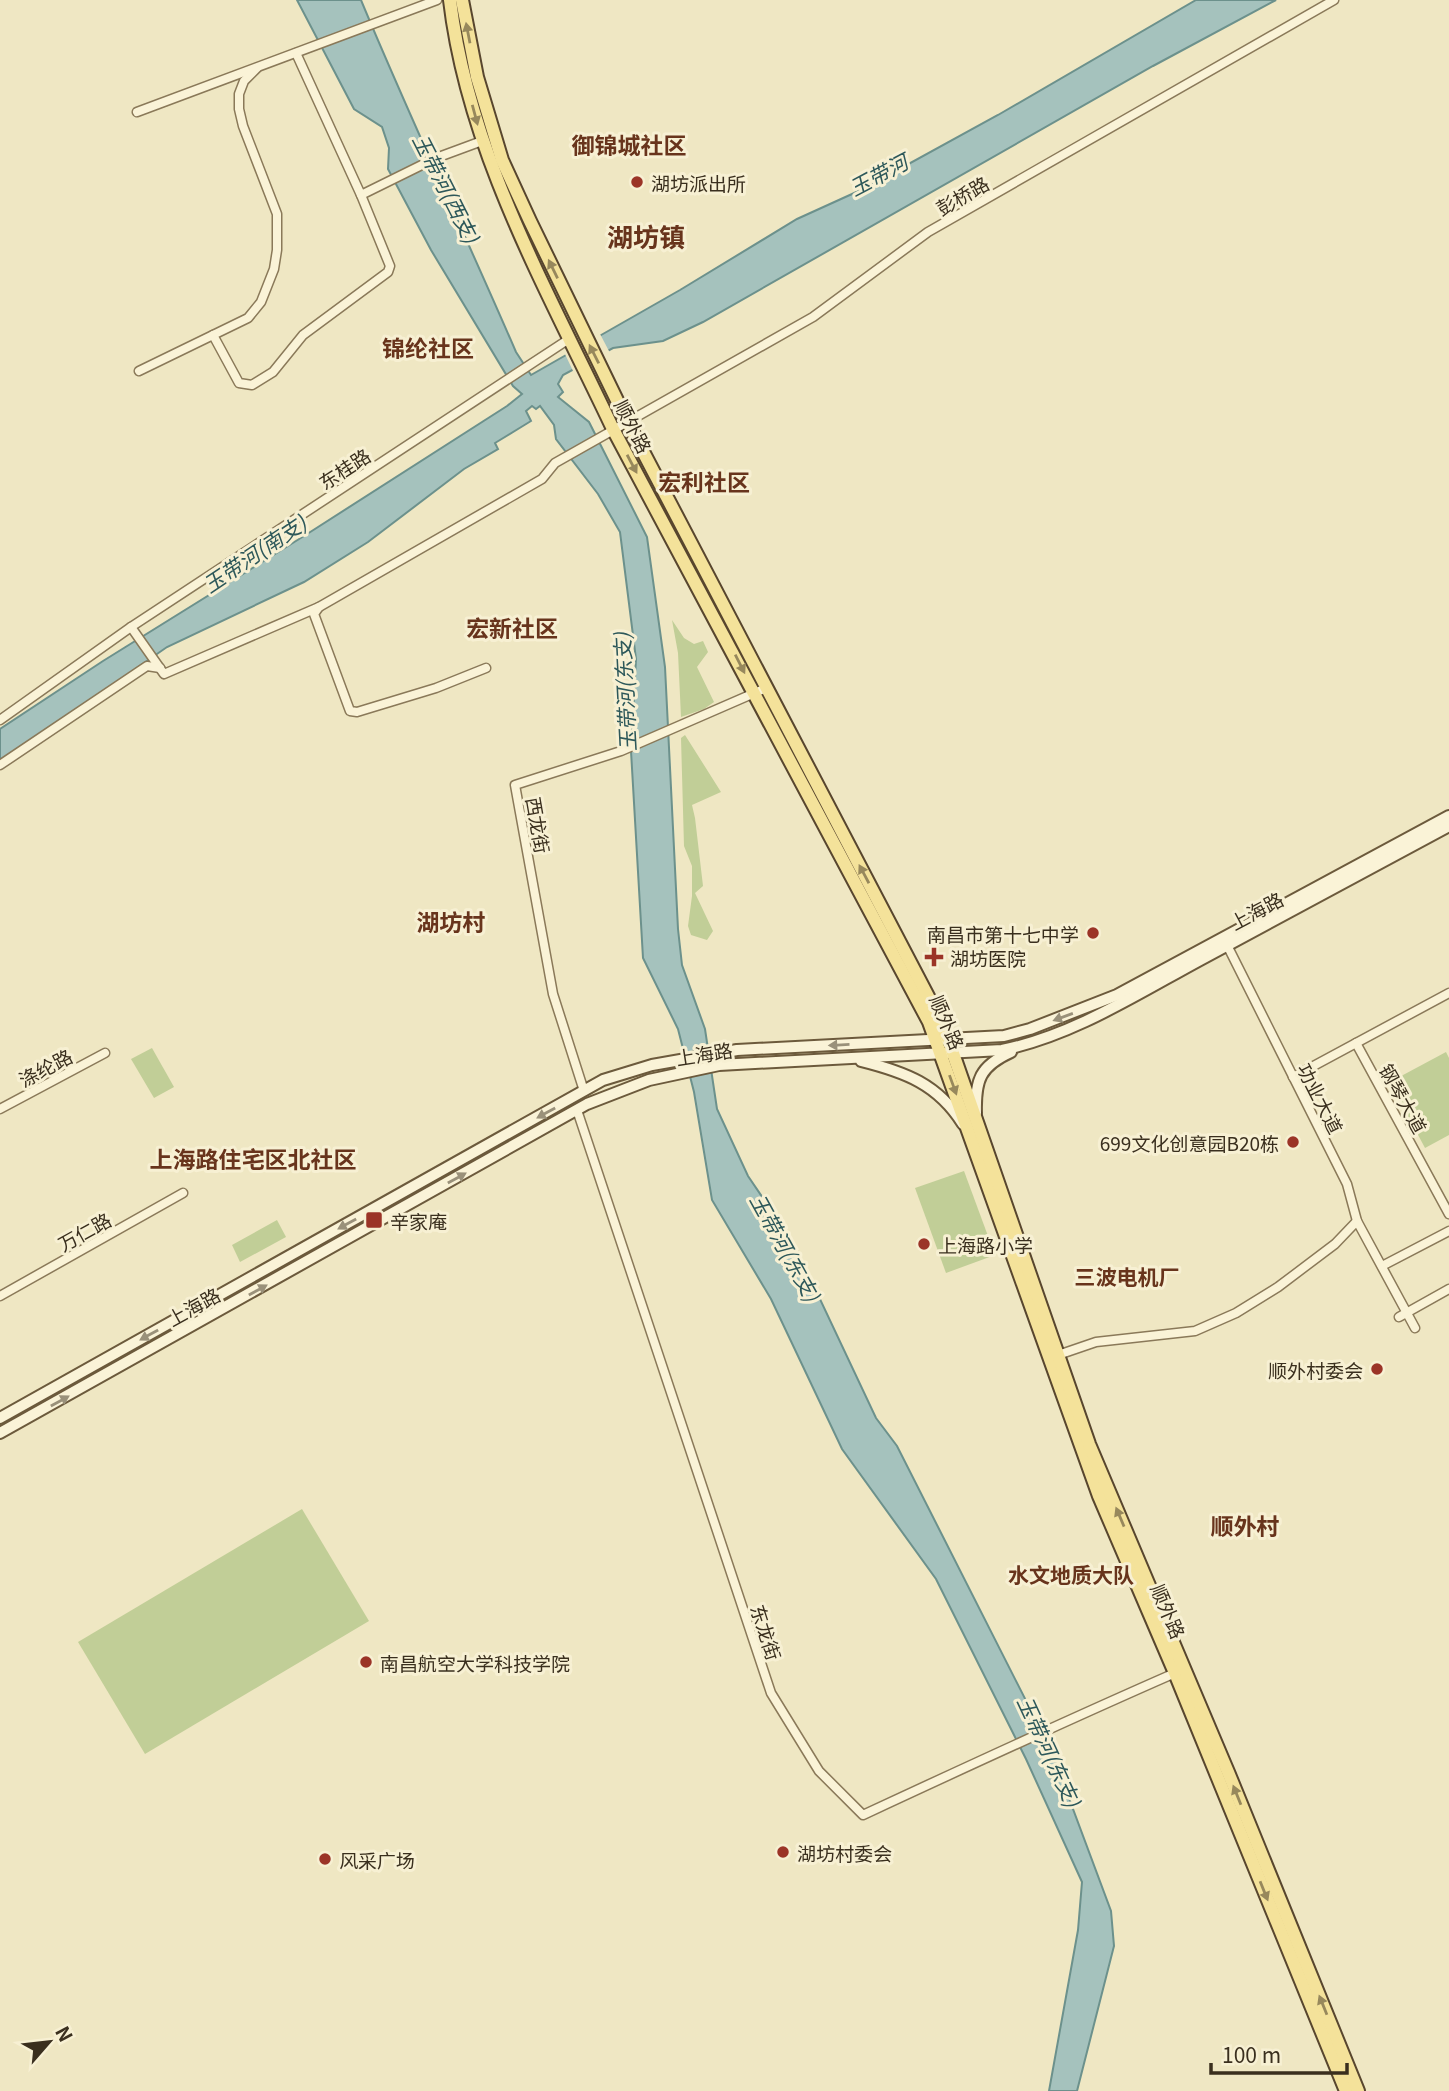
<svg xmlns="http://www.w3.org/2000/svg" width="1449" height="2091" viewBox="0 0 1449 2091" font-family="Georgia,'Noto Sans SC',serif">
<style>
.green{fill:#c1ce97}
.water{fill:#a5c2bd;stroke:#6c918c;stroke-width:2}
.pier{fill:#efe7c3}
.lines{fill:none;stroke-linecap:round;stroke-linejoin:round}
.minor-casing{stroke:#8a7959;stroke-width:11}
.secondary-casing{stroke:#6c5a3c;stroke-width:14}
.primary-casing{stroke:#58462e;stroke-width:16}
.minor{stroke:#faf3d7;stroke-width:8}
.secondary{stroke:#faf3d7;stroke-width:10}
.primary{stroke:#f4e29a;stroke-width:12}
.oneway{fill:#97885c}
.oneway2{fill:#9a917a}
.poi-dot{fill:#9b3427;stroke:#f7f0d3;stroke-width:2.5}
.labels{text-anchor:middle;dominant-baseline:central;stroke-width:6;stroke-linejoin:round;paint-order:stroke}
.poi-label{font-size:19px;fill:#3a2f1e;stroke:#f7f0d3;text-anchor:start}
.street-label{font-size:19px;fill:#3a2f1e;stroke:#f7f0d3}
.water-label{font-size:21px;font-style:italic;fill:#2d585a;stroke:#f7f0d3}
.neighbourhood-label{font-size:21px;font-weight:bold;fill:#68341c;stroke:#f7f0d3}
.quarter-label{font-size:23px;font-weight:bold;fill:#68341c;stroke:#f7f0d3}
.district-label{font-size:26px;font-weight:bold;fill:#68341c;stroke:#f7f0d3}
</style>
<rect width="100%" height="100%" fill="#efe7c3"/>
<g class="green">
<path d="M 672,620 L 684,638 L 694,644 L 703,641 L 708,652 L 697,667 L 714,702 L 704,709 L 681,717 L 678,653 Z"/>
<path d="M 685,735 L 721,792 L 692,805 L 695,818 L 703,886 L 695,893 L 713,931 L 707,940 L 691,935 L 688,926 L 692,896 L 692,866 L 684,846 L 681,738 Z"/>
<path d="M 152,1048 L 174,1087 L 154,1098 L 131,1059 Z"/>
<path d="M 1446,1052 L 1449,1058 L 1449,1135 L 1425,1148 L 1390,1082 Z"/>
<path d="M 964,1171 L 995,1255 L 946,1273 L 915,1188 Z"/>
<path d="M 277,1220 L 286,1237 L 240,1262 L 232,1245 Z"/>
<path d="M 302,1509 L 369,1621 L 145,1754 L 78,1642 Z"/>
</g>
<path class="water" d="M 297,0 L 361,0 C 410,118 465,234 516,352 L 531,375 L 680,290 L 797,219 L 863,189 L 998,115 L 1196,0 L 1276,0 L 1153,66 L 703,322 L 663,341 L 613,348 L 563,375 L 558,384 L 563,392 L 558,397 L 589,422 L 647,537 L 665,667 L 678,929 L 682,965 L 705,1029 L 717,1109 L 748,1176 L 794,1244 L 876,1418 L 897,1446 L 1051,1750 L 1111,1911 L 1114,1946 L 1077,2091 L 1049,2091 L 1078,1930 L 1082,1882 L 1026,1759 L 936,1579 L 842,1449 L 771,1299 L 712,1200 L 694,1092 L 678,1029 L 643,958 L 631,751 L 636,659 L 620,532 L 598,494 L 556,439 L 554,425 L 540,406 L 536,409 L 532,406 L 526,411 L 531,421 L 495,443 L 498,449 L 464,469 L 368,542 L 304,582 L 167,647 L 0,763 L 0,729 L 103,661 L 304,536 L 507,406 L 522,394 L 513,386 L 431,250 L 388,169 L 389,148 L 382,127 L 354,109 Z"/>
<path class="pier" d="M 599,332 L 610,353 L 574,373 L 564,352 Z"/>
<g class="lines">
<g class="minor-casing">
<g id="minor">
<path d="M 137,112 L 437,0"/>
<path d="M 361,195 L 436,158 L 482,141"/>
<path d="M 213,335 L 239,383 L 252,385 L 273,372 L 303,335 L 388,272 L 390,266 L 361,195 L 296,53"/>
<path d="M 139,371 L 248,318 L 261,302 L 274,269 L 277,250 L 277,214 L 243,126 L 239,109 L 239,94 L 244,81 L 257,68"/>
<path d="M 131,627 L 164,674 L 319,607"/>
<path d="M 486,668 L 436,688 L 357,712 L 350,711 L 314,614 L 319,607 L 542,479 L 555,463 L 813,317 L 928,232 L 1334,0"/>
<path d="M 0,720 L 131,627 L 569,339"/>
<path d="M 0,765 L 147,666 L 160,668"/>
<path d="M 1227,945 L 1347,1184 L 1357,1221 L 1415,1328"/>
<path d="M 1356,1043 L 1449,1214"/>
<path d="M 1293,1077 L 1449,993"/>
<path d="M 584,1091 L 553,994 L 515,785 L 621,751 L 766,688"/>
<path d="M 0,1109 L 105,1053"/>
<path d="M 577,1110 L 771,1693 L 819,1771 L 863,1815 C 966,1767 1070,1719 1175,1673"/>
<path d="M 1382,1266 L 1449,1231"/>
<path d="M 0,1296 L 183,1193"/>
<path d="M 1399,1317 L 1449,1289"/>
<path d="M 1058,1355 L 1096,1342 L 1195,1331 L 1236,1313 L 1278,1287 L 1335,1244 L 1357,1221"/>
</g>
</g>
<g class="secondary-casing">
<g id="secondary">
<path d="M 861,1061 C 905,1072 938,1084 963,1124"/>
<path d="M 976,1113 C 975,1080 980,1066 1011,1052"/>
<path d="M 0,1418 L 603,1080 L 652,1065 L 737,1050 L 1004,1036 L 1030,1029 L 1117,995 L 1449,816"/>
<path d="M 0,1433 L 587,1104 L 649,1080 L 719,1065 L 1002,1050 C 1072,1036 1137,994 1200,960 C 1283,915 1366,870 1449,826"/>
</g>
</g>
<g class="primary-casing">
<g id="primary">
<path d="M 450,0 C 468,153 548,291 613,429 L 929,1022 L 1099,1496 L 1175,1673 L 1346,2091"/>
<path d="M 462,0 L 477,77 L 502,160 L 530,221 L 627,421 L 933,1006 L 948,1039 L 1089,1444 L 1228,1772 L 1358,2091"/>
</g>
</g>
<use href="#minor" class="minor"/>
<use href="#secondary" class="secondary"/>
<use href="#primary" class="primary"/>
</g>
<defs><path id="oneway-solid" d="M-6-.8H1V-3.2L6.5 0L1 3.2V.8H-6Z" transform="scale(1.75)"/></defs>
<g class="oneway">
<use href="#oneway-solid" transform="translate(468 33) rotate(-101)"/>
<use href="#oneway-solid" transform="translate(475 115) rotate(75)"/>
<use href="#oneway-solid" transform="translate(553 269) rotate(-116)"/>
<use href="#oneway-solid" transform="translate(594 354) rotate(-117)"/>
<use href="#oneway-solid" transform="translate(632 464) rotate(62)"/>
<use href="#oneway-solid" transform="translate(740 664) rotate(63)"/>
<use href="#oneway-solid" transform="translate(864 874) rotate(-118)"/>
<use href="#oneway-solid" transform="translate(953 1085) rotate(70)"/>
<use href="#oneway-solid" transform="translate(1120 1517) rotate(-113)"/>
<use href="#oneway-solid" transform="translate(1237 1795) rotate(-112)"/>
<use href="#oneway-solid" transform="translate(1264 1891) rotate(68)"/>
<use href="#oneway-solid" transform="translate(1323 2005) rotate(-112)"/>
</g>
<g class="oneway2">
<use href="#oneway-solid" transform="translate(1063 1017) rotate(160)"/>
<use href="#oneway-solid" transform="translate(839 1045) rotate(177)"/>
<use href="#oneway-solid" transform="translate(546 1113) rotate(151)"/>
<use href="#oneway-solid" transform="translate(457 1178) rotate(-29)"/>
<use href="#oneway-solid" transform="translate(347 1224) rotate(151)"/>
<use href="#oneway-solid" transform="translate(258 1290) rotate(-29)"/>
<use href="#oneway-solid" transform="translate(149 1335) rotate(151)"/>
<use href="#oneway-solid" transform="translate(60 1401) rotate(-29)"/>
</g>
<g class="poi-dot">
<circle cx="637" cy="182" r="7"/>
<circle cx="1093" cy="933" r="7"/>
<path d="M930.5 946.5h7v7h7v7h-7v7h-7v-7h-7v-7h7z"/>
<circle cx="1293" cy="1142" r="7"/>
<rect x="365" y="1211" width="18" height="18" rx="3.5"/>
<circle cx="924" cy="1244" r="7"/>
<circle cx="1377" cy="1369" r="7"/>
<circle cx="366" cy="1662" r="7"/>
<circle cx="783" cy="1852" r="7"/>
<circle cx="325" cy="1859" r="7"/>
</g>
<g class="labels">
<g class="poi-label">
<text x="651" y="182">湖坊派出所</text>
<text x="1079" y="933" text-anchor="end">南昌市第十七中学</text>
<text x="950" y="957">湖坊医院</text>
<text x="1279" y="1142" text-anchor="end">699文化创意园B20栋</text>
<text x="390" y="1220">辛家庵</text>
<text x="938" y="1244">上海路小学</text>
<text x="1363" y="1369" text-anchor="end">顺外村委会</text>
<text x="380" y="1662">南昌航空大学科技学院</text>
<text x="797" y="1852">湖坊村委会</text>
<text x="339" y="1859">风采广场</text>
</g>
<g class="street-label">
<text transform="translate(962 195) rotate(-30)">彭桥路</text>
<text transform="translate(634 426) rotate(63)">顺外路</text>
<text transform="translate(344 468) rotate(-33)">东桂路</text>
<text transform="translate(539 825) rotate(80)">西龙街</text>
<text transform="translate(1256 910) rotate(-28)">上海路</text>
<text transform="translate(948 1022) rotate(67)">顺外路</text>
<text transform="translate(704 1053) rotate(-9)">上海路</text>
<text transform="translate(45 1067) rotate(-28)">涤纶路</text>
<text transform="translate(1321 1098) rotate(63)">功业大道</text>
<text transform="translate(1404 1098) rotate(61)">钢琴大道</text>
<text transform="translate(84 1231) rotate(-29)">万仁路</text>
<text transform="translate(193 1306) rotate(-29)">上海路</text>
<text transform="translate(1169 1611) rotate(67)">顺外路</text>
<text transform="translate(767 1632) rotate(72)">东龙街</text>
</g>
<g class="water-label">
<text transform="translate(878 174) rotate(-28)">玉带河</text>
<text transform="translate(447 188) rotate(63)">玉带河(西支)</text>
<text transform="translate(254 553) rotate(-34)">玉带河(南支)</text>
<text transform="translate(624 692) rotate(-93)">玉带河(东支)</text>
<text transform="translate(786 1247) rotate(61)">玉带河(东支)</text>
<text transform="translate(1050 1751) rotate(65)">玉带河(东支)</text>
</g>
<g class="neighbourhood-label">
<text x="1127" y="1276">三波电机厂</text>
<text x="1071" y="1574">水文地质大队</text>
</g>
<g class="quarter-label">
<text x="629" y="144">御锦城社区</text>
<text x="428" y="347">锦纶社区</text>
<text x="704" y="481">宏利社区</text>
<text x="512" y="627">宏新社区</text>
<text x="451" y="921">湖坊村</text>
<text x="253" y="1158">上海路住宅区北社区</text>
<text x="1245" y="1525">顺外村</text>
</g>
<g class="district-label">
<text x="646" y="235">湖坊镇</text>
</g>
</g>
<g transform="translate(49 2042) rotate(62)" stroke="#f7f0d3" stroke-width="5" paint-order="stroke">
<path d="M0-5L12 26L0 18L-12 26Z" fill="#3a2f1e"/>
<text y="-10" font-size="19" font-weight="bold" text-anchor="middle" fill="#3a2f1e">N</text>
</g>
<path d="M1211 2063v10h136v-10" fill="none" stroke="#3a2f1e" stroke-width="3.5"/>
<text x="1222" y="2063" font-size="21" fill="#3a2f1e" stroke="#f7f0d3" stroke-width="5" paint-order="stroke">100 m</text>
</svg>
